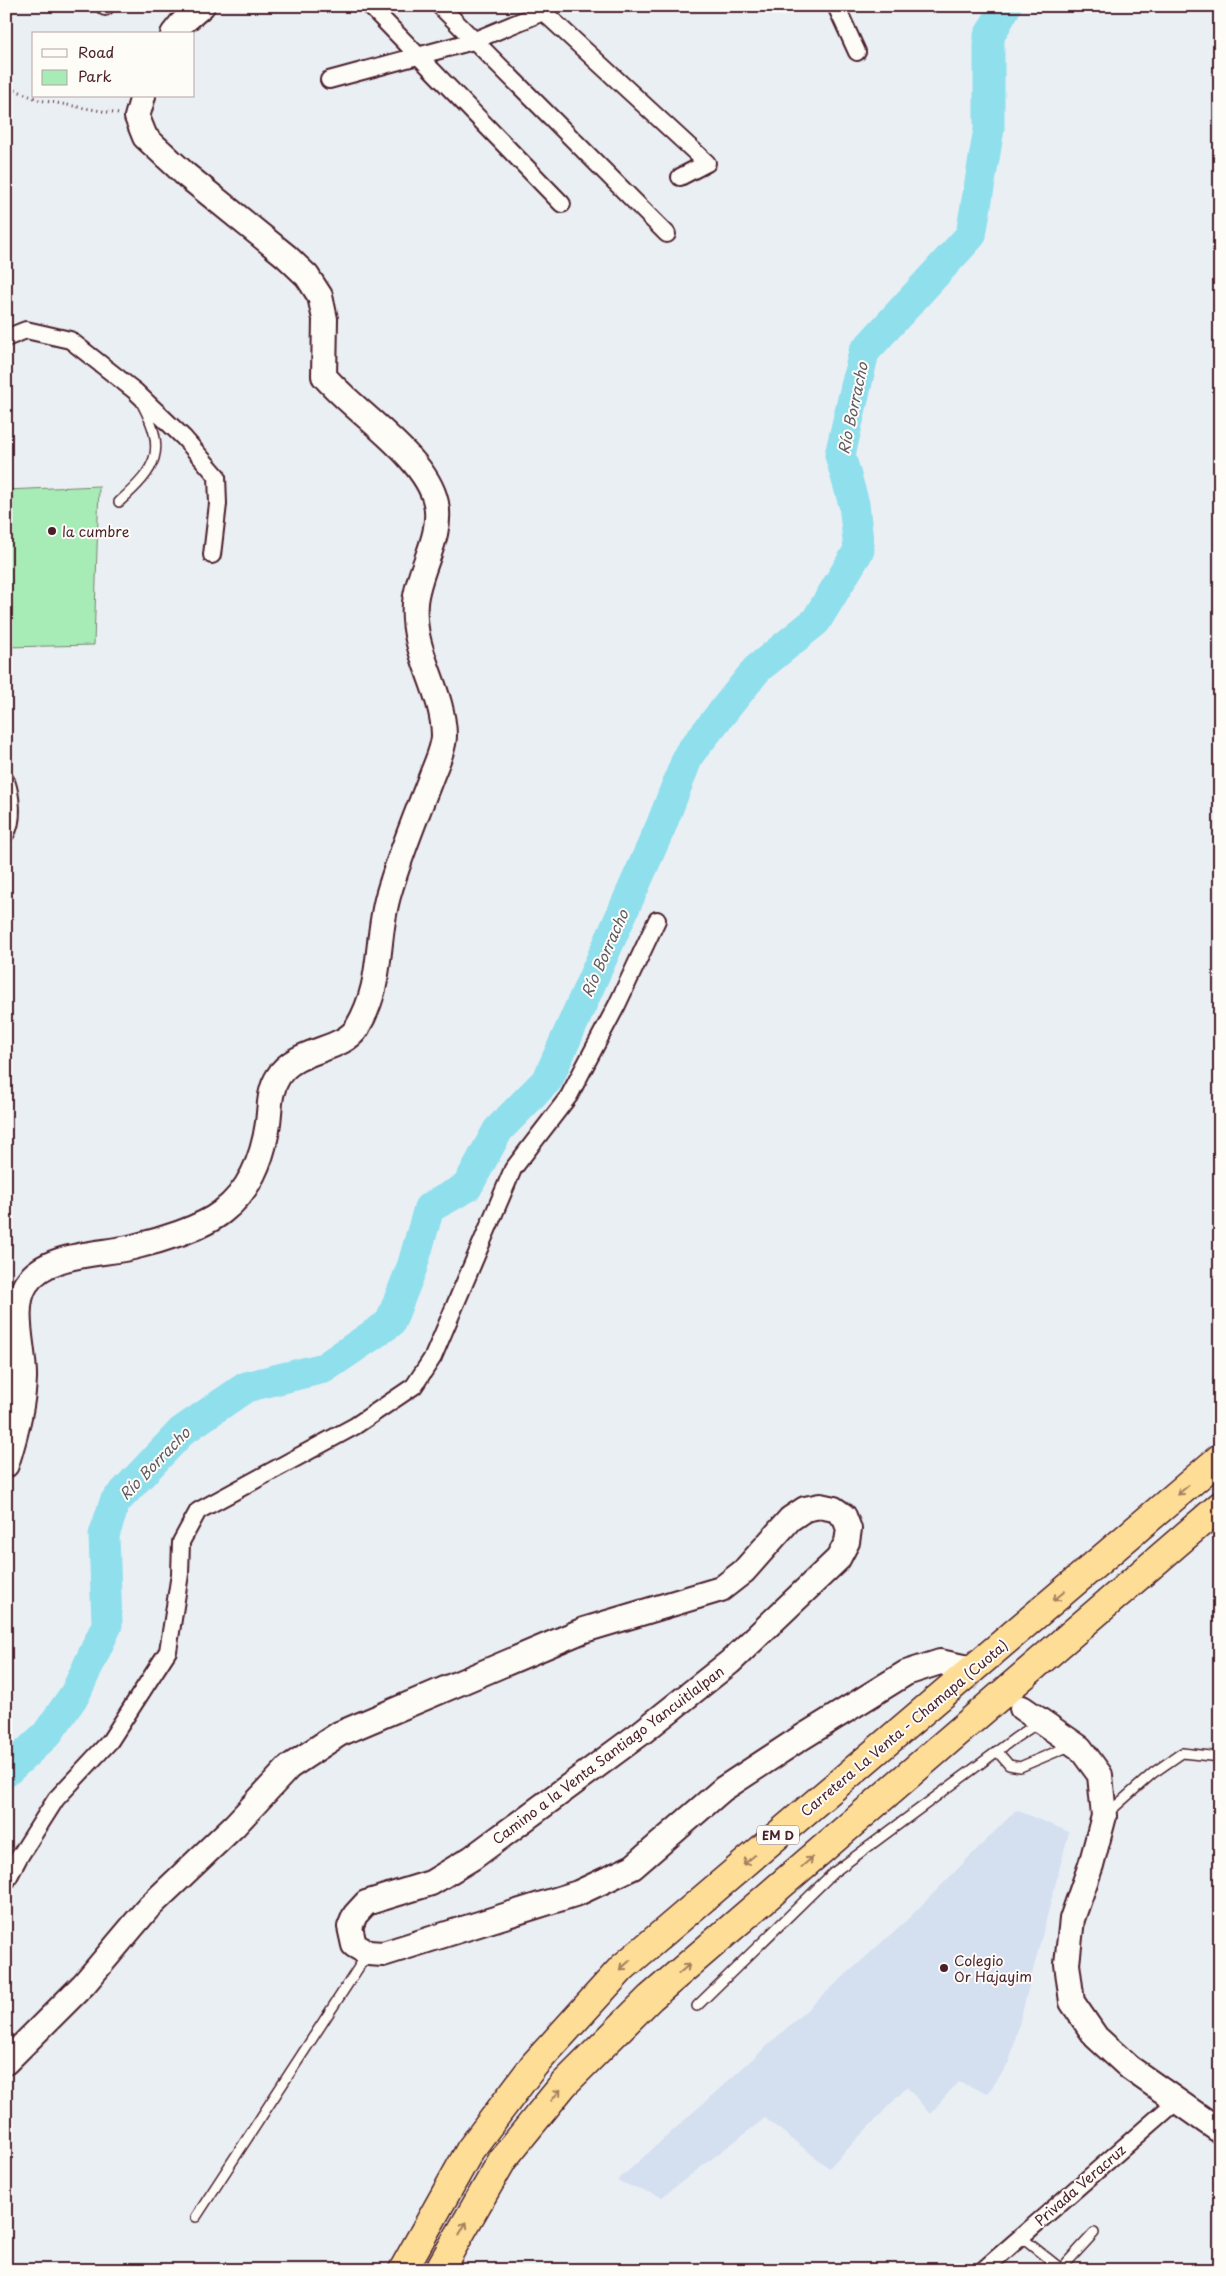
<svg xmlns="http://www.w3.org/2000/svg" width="1226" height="2276" viewBox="0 0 1226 2276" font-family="'Playpen Sans',sans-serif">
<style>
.built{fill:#d4dff0}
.green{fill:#a7ebb6;stroke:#788570}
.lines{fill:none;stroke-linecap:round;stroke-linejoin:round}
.river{stroke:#90dfed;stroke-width:31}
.secondary-tunnel{stroke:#cac5cc;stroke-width:24;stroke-dasharray:24 12;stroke-linecap:butt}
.lane-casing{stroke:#4a1f2b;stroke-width:12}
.street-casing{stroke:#4a1f2b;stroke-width:20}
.secondary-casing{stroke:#4a1f2b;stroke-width:28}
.highway-casing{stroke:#4a1f2b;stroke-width:31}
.path{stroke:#4a1f2b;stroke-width:3;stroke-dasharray:1 4;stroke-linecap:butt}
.lane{stroke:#fdfcf7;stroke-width:9}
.street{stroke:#fdfcf7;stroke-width:16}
.secondary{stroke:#fdfcf7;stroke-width:24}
.highway{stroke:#fedd96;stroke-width:28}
.oneway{stroke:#a47e60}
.poi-dot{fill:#4a1f2b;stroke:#fdfcf7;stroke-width:2}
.labels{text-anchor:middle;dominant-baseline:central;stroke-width:4;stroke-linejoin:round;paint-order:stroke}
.shield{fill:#fdfcf7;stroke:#806168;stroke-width:1}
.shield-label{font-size:12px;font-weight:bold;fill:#4a1f2b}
.poi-label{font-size:14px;fill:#4a1f2b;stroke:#fdfcf7;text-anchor:start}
.street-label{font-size:14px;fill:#4a1f2b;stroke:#fdfcf7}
.water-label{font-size:15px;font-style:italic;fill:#5f5965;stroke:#fdfcf7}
</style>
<rect width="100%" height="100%" fill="#eaeff4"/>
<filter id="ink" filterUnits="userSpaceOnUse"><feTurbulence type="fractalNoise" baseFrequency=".02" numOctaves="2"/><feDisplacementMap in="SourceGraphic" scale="10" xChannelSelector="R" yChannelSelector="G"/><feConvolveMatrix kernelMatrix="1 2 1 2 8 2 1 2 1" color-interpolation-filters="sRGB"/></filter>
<g filter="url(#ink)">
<path class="built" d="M 1016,1810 L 1069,1832 L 1009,2063 L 988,2093 L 958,2082 L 930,2114 L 907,2087 L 829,2168 L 765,2118 L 662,2197 L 617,2181 L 910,1917 Z"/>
<path class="green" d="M 99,486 L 94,645 L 6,647 L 6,490 Z"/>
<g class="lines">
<path class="river" d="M 6,1772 L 47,1734 L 75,1694 L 107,1625 L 104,1535 L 115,1502 L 182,1431 L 246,1387 L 324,1368 L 390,1323 L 412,1267 L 429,1208 L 467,1187 L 498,1130 L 548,1079 L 661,826 L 689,754 L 757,669 L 816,621 L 859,550 L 854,504 L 840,455 L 864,352 L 971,235 L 989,129 L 989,36 L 1006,6"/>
<path class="secondary-tunnel" d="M 963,1667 L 1017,1704"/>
<g class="lane-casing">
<g id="lane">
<path d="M 119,502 C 157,468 167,451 142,404"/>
<path d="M 997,1751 L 1009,1765 L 1020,1767 L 1072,1745"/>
<path d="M 1108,1813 L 1153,1773 L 1182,1753 L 1220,1757"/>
<path d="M 697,2006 L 833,1873 L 1015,1738 L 1038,1723"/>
<path d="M 196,2217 L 368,1953"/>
<path d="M 1021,2237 L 1061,2269"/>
<path d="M 1060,2270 L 1094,2233"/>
</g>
</g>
<g class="street-casing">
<g id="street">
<path d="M 105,6 L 105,7"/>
<path d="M 370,6 L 562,204"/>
<path d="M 440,6 L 667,234"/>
<path d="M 537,6 L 707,163 L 680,177"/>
<path d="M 836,6 L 857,52"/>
<path d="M 329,80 L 473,41 L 543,12"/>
<path d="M 6,338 L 26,330 L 70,340 L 135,391 L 184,438 L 217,476 L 218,504 L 212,555"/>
<path d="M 6,781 C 11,795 14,820 6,833"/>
<path d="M 6,1882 L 18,1859 L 56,1799 L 110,1741 L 168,1651 L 180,1574 L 181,1542 L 198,1511 L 355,1426 L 414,1386 L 433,1357 L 513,1169 L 569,1096 L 617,1005 L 657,920"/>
<path d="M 983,2270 L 1178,2100"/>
</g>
</g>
<g class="secondary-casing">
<g id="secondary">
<path d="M 173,34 L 181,24 L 202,6"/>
<path d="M 6,1465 C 15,1437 23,1408 24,1378 C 25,1351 10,1309 26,1284 C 47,1252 101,1255 133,1247 C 159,1241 202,1228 222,1212 C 251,1190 263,1158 268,1123 C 270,1108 269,1091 278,1077 C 295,1048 342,1052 357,1028 C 384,983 375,943 388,896 C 399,857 415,819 430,780 C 435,766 444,749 444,735 C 443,688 411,653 415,603 C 418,569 443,537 436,503 C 426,456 355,413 324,376 L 325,319 L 320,296 L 307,276 L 286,256 L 186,175 L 145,137 L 137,117 L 143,96"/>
<path d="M 1022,1708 L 1080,1748 L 1100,1775 L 1104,1816 L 1091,1865 L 1072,1919 L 1067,1964 L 1072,2002 L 1096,2037 L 1130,2068 L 1220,2131"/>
<path d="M 6,2062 L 84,1984 L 148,1908 L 235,1825 L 289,1767 L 339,1734 L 584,1630 L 721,1589 L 744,1571 L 790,1519 L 805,1509 L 820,1506 L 834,1509 L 844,1516 L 849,1529 L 847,1542 L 838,1559 L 730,1662 L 641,1733 L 472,1858 L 431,1883 L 366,1903 L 355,1915 L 350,1927 L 354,1945 L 368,1953 L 383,1954 L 578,1893 L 633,1867 L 723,1789 L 796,1741 L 906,1673 L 940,1662 L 963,1667"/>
</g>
</g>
<g class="highway-casing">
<g id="highway">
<path d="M 403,2270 L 470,2150 L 534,2065 L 622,1968 L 1220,1458"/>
<path d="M 439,2270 L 503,2159 L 564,2084 L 650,1998 L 1220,1506"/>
</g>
</g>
<path class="path" d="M 6,86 L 39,100 L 119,114"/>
<use href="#lane" class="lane"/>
<use href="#street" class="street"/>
<use href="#secondary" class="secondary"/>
<use href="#highway" class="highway"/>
</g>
<defs><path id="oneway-shaft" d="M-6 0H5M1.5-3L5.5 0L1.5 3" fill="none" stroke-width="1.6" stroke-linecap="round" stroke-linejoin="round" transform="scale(1.25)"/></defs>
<g class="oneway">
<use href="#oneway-shaft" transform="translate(1183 1490) rotate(140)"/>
<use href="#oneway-shaft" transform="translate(1059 1596) rotate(140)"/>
<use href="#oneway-shaft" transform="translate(749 1860) rotate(140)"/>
<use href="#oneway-shaft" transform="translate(807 1862) rotate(-41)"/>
<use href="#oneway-shaft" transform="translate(625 1965) rotate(138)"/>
<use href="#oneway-shaft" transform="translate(684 1969) rotate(-41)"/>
<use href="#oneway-shaft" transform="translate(556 2095) rotate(-51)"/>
<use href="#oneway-shaft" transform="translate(463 2228) rotate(-60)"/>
</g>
</g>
<g class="poi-dot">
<circle cx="52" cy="531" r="5"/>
<circle cx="944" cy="1968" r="5"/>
</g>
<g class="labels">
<rect class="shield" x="757" y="1825.5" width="42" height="19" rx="4"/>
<g class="shield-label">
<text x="778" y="1835">EM D</text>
</g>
<g class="poi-label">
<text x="62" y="531">la cumbre</text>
<text x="954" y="1960">Colegio<tspan x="954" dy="16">Or Hajayim</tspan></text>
</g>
<g class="street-label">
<text transform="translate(904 1728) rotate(-40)">Carretera La Venta - Chamapa (Cuota)</text>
<text transform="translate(608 1755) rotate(-37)">Camino a la Venta Santiago Yancuitlalpan</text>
<text transform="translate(1080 2185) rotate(-41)">Privada Veracruz</text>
</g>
<g class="water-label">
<text transform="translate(852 408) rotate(-78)">Río Borracho</text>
<text transform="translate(604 953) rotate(-66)">Río Borracho</text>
<text transform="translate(154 1463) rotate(-46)">Río Borracho</text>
</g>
</g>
<rect width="1226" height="2276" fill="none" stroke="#fdfcf7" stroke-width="25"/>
<rect x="12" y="12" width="1201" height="2251" fill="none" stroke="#4a1f2b" stroke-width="2" filter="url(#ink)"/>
<rect x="32" y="32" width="162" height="65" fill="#fdfcf7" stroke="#b5a4a5"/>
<rect x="42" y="49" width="25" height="8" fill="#fdfcf7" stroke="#b5a4a5"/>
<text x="78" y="58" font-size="15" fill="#4a1f2b">Road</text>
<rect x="42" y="70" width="25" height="15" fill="#a7ebb6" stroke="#b5a4a5"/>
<text x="78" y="82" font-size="15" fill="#4a1f2b">Park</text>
</svg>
